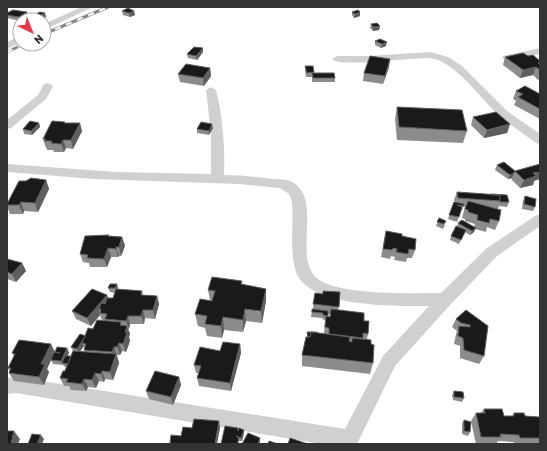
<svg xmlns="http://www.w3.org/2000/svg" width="547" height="451" viewBox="0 0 547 451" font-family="Rubik,sans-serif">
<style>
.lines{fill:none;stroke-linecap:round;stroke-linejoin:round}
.minor{fill:#d0d0d0;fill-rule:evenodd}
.rail-casing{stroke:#888;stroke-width:3}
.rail{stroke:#fff;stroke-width:2;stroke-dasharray:6;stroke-linecap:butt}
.wall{fill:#8c8c8c;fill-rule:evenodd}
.shaded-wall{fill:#5f5f5f}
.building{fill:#1a1a1a;stroke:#5f5f5f}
</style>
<rect width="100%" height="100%" fill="#fff"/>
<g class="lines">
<g class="minor">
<path d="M 82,7 L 93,7 L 44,30 L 44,24 Z"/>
<path d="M 20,36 L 20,43 L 7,49 L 7,42 Z"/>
<path d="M 540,48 L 540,54 L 507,61 L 502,58 L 503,56 Z"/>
<path d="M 430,52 L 448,57 L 462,66 L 507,111 L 540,134 L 540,144 L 536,143 C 524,134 510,125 499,115 C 480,99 455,60 429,58 C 413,57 340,68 332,59 L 337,56 L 369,56 Z"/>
<path d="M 48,83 L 53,86 L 46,99 L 11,128 L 7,129 L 7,120 L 38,95 L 44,84 Z"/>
<path d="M 211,87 L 216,90 C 223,118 225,146 224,175 C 240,175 256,177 272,179 C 278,179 285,179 290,181 C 325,196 291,259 318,279 C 341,296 412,293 441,293 L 487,248 L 535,216 L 540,214 L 540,226 L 497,256 L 451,304 L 395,366 L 357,444 L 322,444 L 16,393 L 7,394 L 7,378 L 16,377 L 345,429 L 383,356 L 429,306 C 397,306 309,308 296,272 C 289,250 294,225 292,202 L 289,194 L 280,188 L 239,184 L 94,179 L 7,172 L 7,164 L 116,172 L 211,174 L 211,134 L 206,90 Z"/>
</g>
<g class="rail-casing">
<g id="rail">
<path d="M 44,34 L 108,7"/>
<path d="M 7,52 L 24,44"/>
</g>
</g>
<use href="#rail" class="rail"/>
</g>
<g class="wall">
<path d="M 122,11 L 134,11 L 135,15 L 130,17 L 123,15 Z"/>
<path d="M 27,12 L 28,16 L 22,20 L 20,20 L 20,21 L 7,18 L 7,13 Z"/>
<path d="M 352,12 L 360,12 L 360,16 L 354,18 L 352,15 Z"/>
<path d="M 45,13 L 46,17 L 41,20 L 35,19 L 34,15 Z"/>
<path d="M 371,24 L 380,26 L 379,30 L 373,31 L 370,28 Z"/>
<path d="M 375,41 L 386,46 L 381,48 L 375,45 Z"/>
<path d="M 203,48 L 203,52 L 197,60 L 188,58 L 187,54 Z"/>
<path d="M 528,56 L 540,61 L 540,79 L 538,80 L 533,75 L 520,78 L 503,65 L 505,57 Z"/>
<path d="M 305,66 L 314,72 L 314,73 L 335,78 L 335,82 L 312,82 L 312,77 L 306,77 L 305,71 Z"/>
<path d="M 389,67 L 383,84 L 363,81 L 364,73 Z"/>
<path d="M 210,68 L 211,76 L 204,86 L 180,82 L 178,74 Z"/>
<path d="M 516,91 L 540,94 L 540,119 L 514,105 L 516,101 L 513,99 Z"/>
<path d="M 397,107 L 467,131 L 463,143 L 397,140 L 395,119 Z"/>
<path d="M 473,117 L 510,124 L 507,133 L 484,138 L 471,125 Z"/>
<path d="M 39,123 L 40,127 L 32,135 L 24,134 L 23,129 Z"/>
<path d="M 65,123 L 82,131 L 73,149 L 66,148 L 64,152 L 54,152 L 53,150 L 47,150 L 47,148 L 46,148 L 43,139 Z"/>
<path d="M 213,128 L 209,135 L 197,133 L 197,129 Z"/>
<path d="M 497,165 L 515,171 L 534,181 L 533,185 L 520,188 L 511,179 L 512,178 L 508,179 L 495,170 Z"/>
<path d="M 46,180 L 49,189 L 38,212 L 24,211 L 23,214 L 10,214 L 7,206 L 7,204 L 26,181 Z"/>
<path d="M 457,192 L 509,202 L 507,207 L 499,206 L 498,209 L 499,221 L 495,230 L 487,227 L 486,232 L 475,229 L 474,232 L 470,235 L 465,232 L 459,244 L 450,240 L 451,236 L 457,227 L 458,223 L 474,227 L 475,224 L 465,221 L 465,219 L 462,218 L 465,207 L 463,207 L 462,211 L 461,211 L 457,222 L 448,219 L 454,202 L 455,202 L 454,200 Z"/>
<path d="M 525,196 L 535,207 L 533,211 L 522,209 L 523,201 Z"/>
<path d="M 439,218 L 445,225 L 443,229 L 436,226 Z"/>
<path d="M 386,231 L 402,236 L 415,250 L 412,258 L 407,258 L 406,262 L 394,260 L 395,257 L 391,256 L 390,259 L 381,257 Z"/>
<path d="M 110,236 L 122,237 L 125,246 L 121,256 L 119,256 L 118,257 L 111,257 L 107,267 L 90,267 L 89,263 L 83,262 L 80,254 Z"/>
<path d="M 7,259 L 22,263 L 26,271 L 16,282 L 7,279 Z"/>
<path d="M 117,284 L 118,289 L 142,291 L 143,295 L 157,296 L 159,304 L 155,319 L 145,318 L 144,324 L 130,324 L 129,329 L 128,329 L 130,334 L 129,337 L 130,341 L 126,352 L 122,351 L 120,355 L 117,355 L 119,363 L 113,380 L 105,379 L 104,382 L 99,381 L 96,388 L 88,387 L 86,391 L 71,390 L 69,386 L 64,386 L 60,378 L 65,371 L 66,367 L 65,367 L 63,365 L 53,364 L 51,360 L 47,369 L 49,372 L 44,385 L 14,381 L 9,373 L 10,371 L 8,368 L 14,356 L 12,353 L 55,352 L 67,348 L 69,353 L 67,356 L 71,356 L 73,351 L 71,347 L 86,336 L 102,320 L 100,315 L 91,326 L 76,319 L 72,311 L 107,295 L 108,298 L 113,298 L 115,293 L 110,292 L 108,288 ZM 84,346 L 85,352 L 80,351 Z"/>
<path d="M 242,284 L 266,289 L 266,301 L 262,323 L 246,321 L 243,332 L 224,330 L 222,338 L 207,336 L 205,328 L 198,326 L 195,314 L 210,300 L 208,290 Z"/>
<path d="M 340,292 L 338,310 L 364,321 L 368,334 L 367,339 L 371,344 L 373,363 L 370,374 L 302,366 L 302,355 L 307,337 L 307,332 L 324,334 L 325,320 L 322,319 L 323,318 L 311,317 L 312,309 L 313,309 L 315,293 L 323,294 ZM 328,314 L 331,315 L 330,317 L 328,317 Z"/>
<path d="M 466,310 L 484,356 L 479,364 L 460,358 L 460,346 L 454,344 L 456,334 L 457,331 L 452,327 L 456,319 Z"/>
<path d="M 240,344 L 241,353 L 231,391 L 199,386 L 197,378 L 199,373 L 196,373 L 194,365 L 220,351 Z"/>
<path d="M 179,377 L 181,385 L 173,405 L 149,399 L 146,391 Z"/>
<path d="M 454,391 L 464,398 L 462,402 L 453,400 L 452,395 Z"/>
<path d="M 484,409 L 504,416 L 512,416 L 514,413 L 540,419 L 540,444 L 514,444 L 514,442 L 498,441 L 496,444 L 476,444 L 471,421 L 476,413 L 481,413 Z"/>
<path d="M 464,420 L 470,432 L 468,436 L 462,434 L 462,423 Z"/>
<path d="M 238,430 L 244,433 L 242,441 L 239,441 L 239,444 L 221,444 Z"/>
</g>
<g class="shaded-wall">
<path d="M 134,11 L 135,15 L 130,17 L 129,13 Z"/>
<path d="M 27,12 L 28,16 L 22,20 L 20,20 L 19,17 Z"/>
<path d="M 360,12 L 360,16 L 354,18 L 355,14 Z"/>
<path d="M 45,13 L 46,17 L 40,20 L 39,16 Z"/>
<path d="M 380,26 L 379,30 L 373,31 L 373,27 Z"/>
<path d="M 387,42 L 386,46 L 381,48 L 382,44 Z"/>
<path d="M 203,48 L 203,52 L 197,60 L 196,56 Z"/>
<path d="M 390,59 L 389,67 L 383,84 L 385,76 Z"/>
<path d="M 536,67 L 533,75 L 520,78 L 523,70 Z"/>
<path d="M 210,68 L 211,76 L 204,86 L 203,78 Z"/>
<path d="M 39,123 L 40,127 L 32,135 L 31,131 Z"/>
<path d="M 80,123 L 82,131 L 73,149 L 71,140 Z"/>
<path d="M 212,124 L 213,128 L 209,135 L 209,131 Z"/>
<path d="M 510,124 L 507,133 L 484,138 L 487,130 Z"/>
<path d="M 63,140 L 66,148 L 64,152 L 61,144 Z"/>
<path d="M 540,172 L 540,179 L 534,181 L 533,185 L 520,188 L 524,180 L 533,173 Z"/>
<path d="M 514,173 L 512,178 L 508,179 L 510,175 Z"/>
<path d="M 46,180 L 49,189 L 38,212 L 35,203 Z"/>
<path d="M 21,202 L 24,211 L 23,214 L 19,205 Z"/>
<path d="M 476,228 L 474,232 L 470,235 L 472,231 Z"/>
<path d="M 122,237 L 125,246 L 121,256 L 119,247 Z"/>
<path d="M 116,247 L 119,256 L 118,257 L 116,249 Z"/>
<path d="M 108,248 L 111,257 L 107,267 L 104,259 Z"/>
<path d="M 22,263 L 26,271 L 16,282 L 12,274 Z"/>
<path d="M 117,284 L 118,289 L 117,293 L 115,288 Z"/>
<path d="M 266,289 L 266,301 L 262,323 L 261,311 Z"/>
<path d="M 107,295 L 110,304 L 101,309 L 99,309 L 100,315 L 91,326 L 87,318 Z"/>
<path d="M 157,296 L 159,304 L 155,319 L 153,310 Z"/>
<path d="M 245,309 L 246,321 L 243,332 L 243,320 Z"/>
<path d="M 143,310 L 145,318 L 144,324 L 141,316 Z"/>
<path d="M 128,316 L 130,324 L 129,329 L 126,321 Z"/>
<path d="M 223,317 L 224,330 L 222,338 L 221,326 Z"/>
<path d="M 127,326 L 130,334 L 129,337 L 130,341 L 126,352 L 123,344 L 125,332 Z"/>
<path d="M 86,336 L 82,343 L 84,346 L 79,353 L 77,349 Z"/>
<path d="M 119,343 L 122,351 L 120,355 L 117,347 Z"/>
<path d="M 51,344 L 55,352 L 52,360 L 51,360 L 47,369 L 49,372 L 44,385 L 39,377 L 41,364 Z"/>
<path d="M 240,344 L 241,353 L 231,391 L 230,383 Z"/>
<path d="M 114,347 L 119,363 L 113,380 L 110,372 L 115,359 L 112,352 Z"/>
<path d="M 67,348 L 69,353 L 64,363 L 63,363 L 61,361 Z"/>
<path d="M 102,371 L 105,379 L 104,382 L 101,374 Z"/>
<path d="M 95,373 L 99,381 L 96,388 L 92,380 Z"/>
<path d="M 179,377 L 181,385 L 173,405 L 171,397 Z"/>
<path d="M 84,379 L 88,387 L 86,391 L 82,384 Z"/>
<path d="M 219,421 L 220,428 L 217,444 L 215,444 Z"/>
<path d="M 244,430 L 244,433 L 242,441 L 241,438 Z"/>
<path d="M 14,431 L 20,439 L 18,444 L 11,444 Z"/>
<path d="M 41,435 L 44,439 L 42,444 L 37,444 Z"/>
<path d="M 260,438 L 260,442 L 259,444 L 258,444 Z"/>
</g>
<g class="building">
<path d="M 128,8 L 134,11 L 129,13 L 122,11 Z"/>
<path d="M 13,10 L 27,12 L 19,17 L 7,15 L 7,13 Z"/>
<path d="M 358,10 L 360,12 L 355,14 L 352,12 Z"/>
<path d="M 40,12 L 45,13 L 39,16 L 34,15 Z"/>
<path d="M 377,23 L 380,26 L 373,27 L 371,24 Z"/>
<path d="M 380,39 L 387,42 L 382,44 L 375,41 Z"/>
<path d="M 194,47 L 203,48 L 196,56 L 187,54 Z"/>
<path d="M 523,53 L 528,56 L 533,55 L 540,61 L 540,62 L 538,63 L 540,65 L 540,70 L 536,67 L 523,70 L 505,57 Z"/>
<path d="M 370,56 L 390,59 L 385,76 L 364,73 Z"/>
<path d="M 186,64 L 210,68 L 203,78 L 178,74 Z"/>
<path d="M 305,66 L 313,66 L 314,72 L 307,73 Z"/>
<path d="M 312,73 L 334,73 L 335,78 L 313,78 Z"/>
<path d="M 525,86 L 540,94 L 540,109 L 518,97 L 523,94 L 516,91 Z"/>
<path d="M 397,107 L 462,110 L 467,131 L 399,127 Z"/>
<path d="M 496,112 L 510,124 L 487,130 L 473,117 Z"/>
<path d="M 30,121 L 39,123 L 31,131 L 23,129 Z"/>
<path d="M 52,121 L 65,122 L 64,123 L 80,123 L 71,140 L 63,140 L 61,144 L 51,143 L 52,141 L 44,141 L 46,139 L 43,139 Z"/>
<path d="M 201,122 L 212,124 L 209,131 L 197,129 Z"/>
<path d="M 504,162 L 515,171 L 514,173 L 510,175 L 497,165 Z"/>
<path d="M 540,164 L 540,172 L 533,173 L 536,176 L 524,180 L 515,171 Z"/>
<path d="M 31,178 L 46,180 L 35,203 L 21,202 L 19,205 L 7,205 L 7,204 L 19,181 L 26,181 Z"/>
<path d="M 457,192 L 500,195 L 501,201 L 458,198 Z"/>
<path d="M 491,194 L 507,195 L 509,202 L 500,202 L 500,195 L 491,195 Z"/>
<path d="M 525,196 L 536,199 L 535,207 L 524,204 Z"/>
<path d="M 468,201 L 501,210 L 499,221 L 490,219 L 489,223 L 477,220 L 478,215 L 468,212 L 468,210 L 465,209 Z"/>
<path d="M 454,202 L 464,204 L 463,206 L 457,205 L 462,207 L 459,217 L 449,215 Z"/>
<path d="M 439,218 L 446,221 L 444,224 L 437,222 Z"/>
<path d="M 462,220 L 476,228 L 472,231 L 458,223 Z"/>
<path d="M 456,226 L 466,230 L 461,240 L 451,236 Z"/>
<path d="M 386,231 L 402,234 L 402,236 L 416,239 L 415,250 L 409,249 L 408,254 L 396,252 L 397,249 L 393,248 L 392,250 L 383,249 Z"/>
<path d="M 109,235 L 108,236 L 122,237 L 119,247 L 116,247 L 116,249 L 108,248 L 104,259 L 87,258 L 88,255 L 80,254 L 85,236 Z"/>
<path d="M 7,259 L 22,263 L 12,274 L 7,272 Z"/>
<path d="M 212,277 L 242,281 L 241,284 L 266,289 L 261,311 L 245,309 L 243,320 L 223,317 L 221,326 L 205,324 L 207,316 L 195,314 L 200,299 L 212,301 L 215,291 L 208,290 Z"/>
<path d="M 110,284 L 117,284 L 115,288 L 108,288 Z"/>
<path d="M 92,289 L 107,295 L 87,318 L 72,311 Z"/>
<path d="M 116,289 L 142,291 L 141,295 L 157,296 L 153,310 L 143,310 L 141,316 L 128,316 L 126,321 L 105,319 L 107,314 L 100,313 L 101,309 L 99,309 L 101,303 L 105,304 L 107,298 L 113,298 Z"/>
<path d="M 323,291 L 340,292 L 339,307 L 313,304 L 315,293 L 323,294 Z"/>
<path d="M 312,309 L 328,311 L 328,316 L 323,315 L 323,313 L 312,312 Z"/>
<path d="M 331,309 L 364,313 L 364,321 L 369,321 L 368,334 L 363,333 L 363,338 L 329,334 L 329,328 L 325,327 L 326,316 L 330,317 Z"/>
<path d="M 466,310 L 488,326 L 484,356 L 464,350 L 463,338 L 458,336 L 459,326 L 470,327 L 470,325 L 461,323 L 456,319 Z"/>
<path d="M 97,320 L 121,322 L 120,325 L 127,326 L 125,332 L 127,333 L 123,344 L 119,343 L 117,347 L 114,347 L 112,352 L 84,350 L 86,344 L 82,343 L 88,328 L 93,329 Z"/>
<path d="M 307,332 L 317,332 L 317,333 L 311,332 L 310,337 L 308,337 Z"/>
<path d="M 311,332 L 350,337 L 349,341 L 352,342 L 352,338 L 371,340 L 371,344 L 374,345 L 373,363 L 302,355 L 306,337 L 310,337 Z"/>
<path d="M 80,334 L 86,336 L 84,338 L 77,349 L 71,347 Z"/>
<path d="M 19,340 L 51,344 L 41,364 L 45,364 L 39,377 L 9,373 L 11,368 L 8,368 L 15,354 L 12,353 Z"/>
<path d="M 223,342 L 240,344 L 230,383 L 197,378 L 201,366 L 194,365 L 200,347 L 220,351 Z"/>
<path d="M 57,347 L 67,348 L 61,361 L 51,360 L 54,352 L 60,353 L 55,352 Z"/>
<path d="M 73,351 L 116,354 L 110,372 L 102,371 L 101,374 L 95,373 L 92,380 L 84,379 L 82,384 L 66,382 L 68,379 L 60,378 L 63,371 L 65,371 Z"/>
<path d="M 65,356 L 71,356 L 68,364 L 62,363 Z"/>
<path d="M 155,371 L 179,377 L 171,397 L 146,391 Z"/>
<path d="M 454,391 L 463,392 L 464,398 L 454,397 Z"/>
<path d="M 484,409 L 502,409 L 504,416 L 514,416 L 514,413 L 524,413 L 525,416 L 539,417 L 540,419 L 540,438 L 520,438 L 519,435 L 500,434 L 501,437 L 481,437 L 476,413 L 485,413 Z"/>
<path d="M 194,419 L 219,421 L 215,444 L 170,444 L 171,435 L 181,436 L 183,427 L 192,428 Z"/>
<path d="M 464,420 L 471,422 L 470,432 L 464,431 Z"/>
<path d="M 225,426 L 238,428 L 238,431 L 239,428 L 244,430 L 241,438 L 236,436 L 239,438 L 237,444 L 221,444 Z"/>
<path d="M 7,431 L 14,431 L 11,444 L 7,444 Z"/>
<path d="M 248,433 L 260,438 L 258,444 L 242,444 Z"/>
<path d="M 32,434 L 41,435 L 37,444 L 28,444 Z"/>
<path d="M 290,438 L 308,444 L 288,444 Z"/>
<path d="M 269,441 L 278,444 L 268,444 Z"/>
</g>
<rect width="547" height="451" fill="none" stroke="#333333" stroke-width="16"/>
<g transform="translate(32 32) rotate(137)"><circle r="19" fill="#ffffff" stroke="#adadad"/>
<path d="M0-3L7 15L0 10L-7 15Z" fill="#e63946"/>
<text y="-6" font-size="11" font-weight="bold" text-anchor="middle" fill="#333333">N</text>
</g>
</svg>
